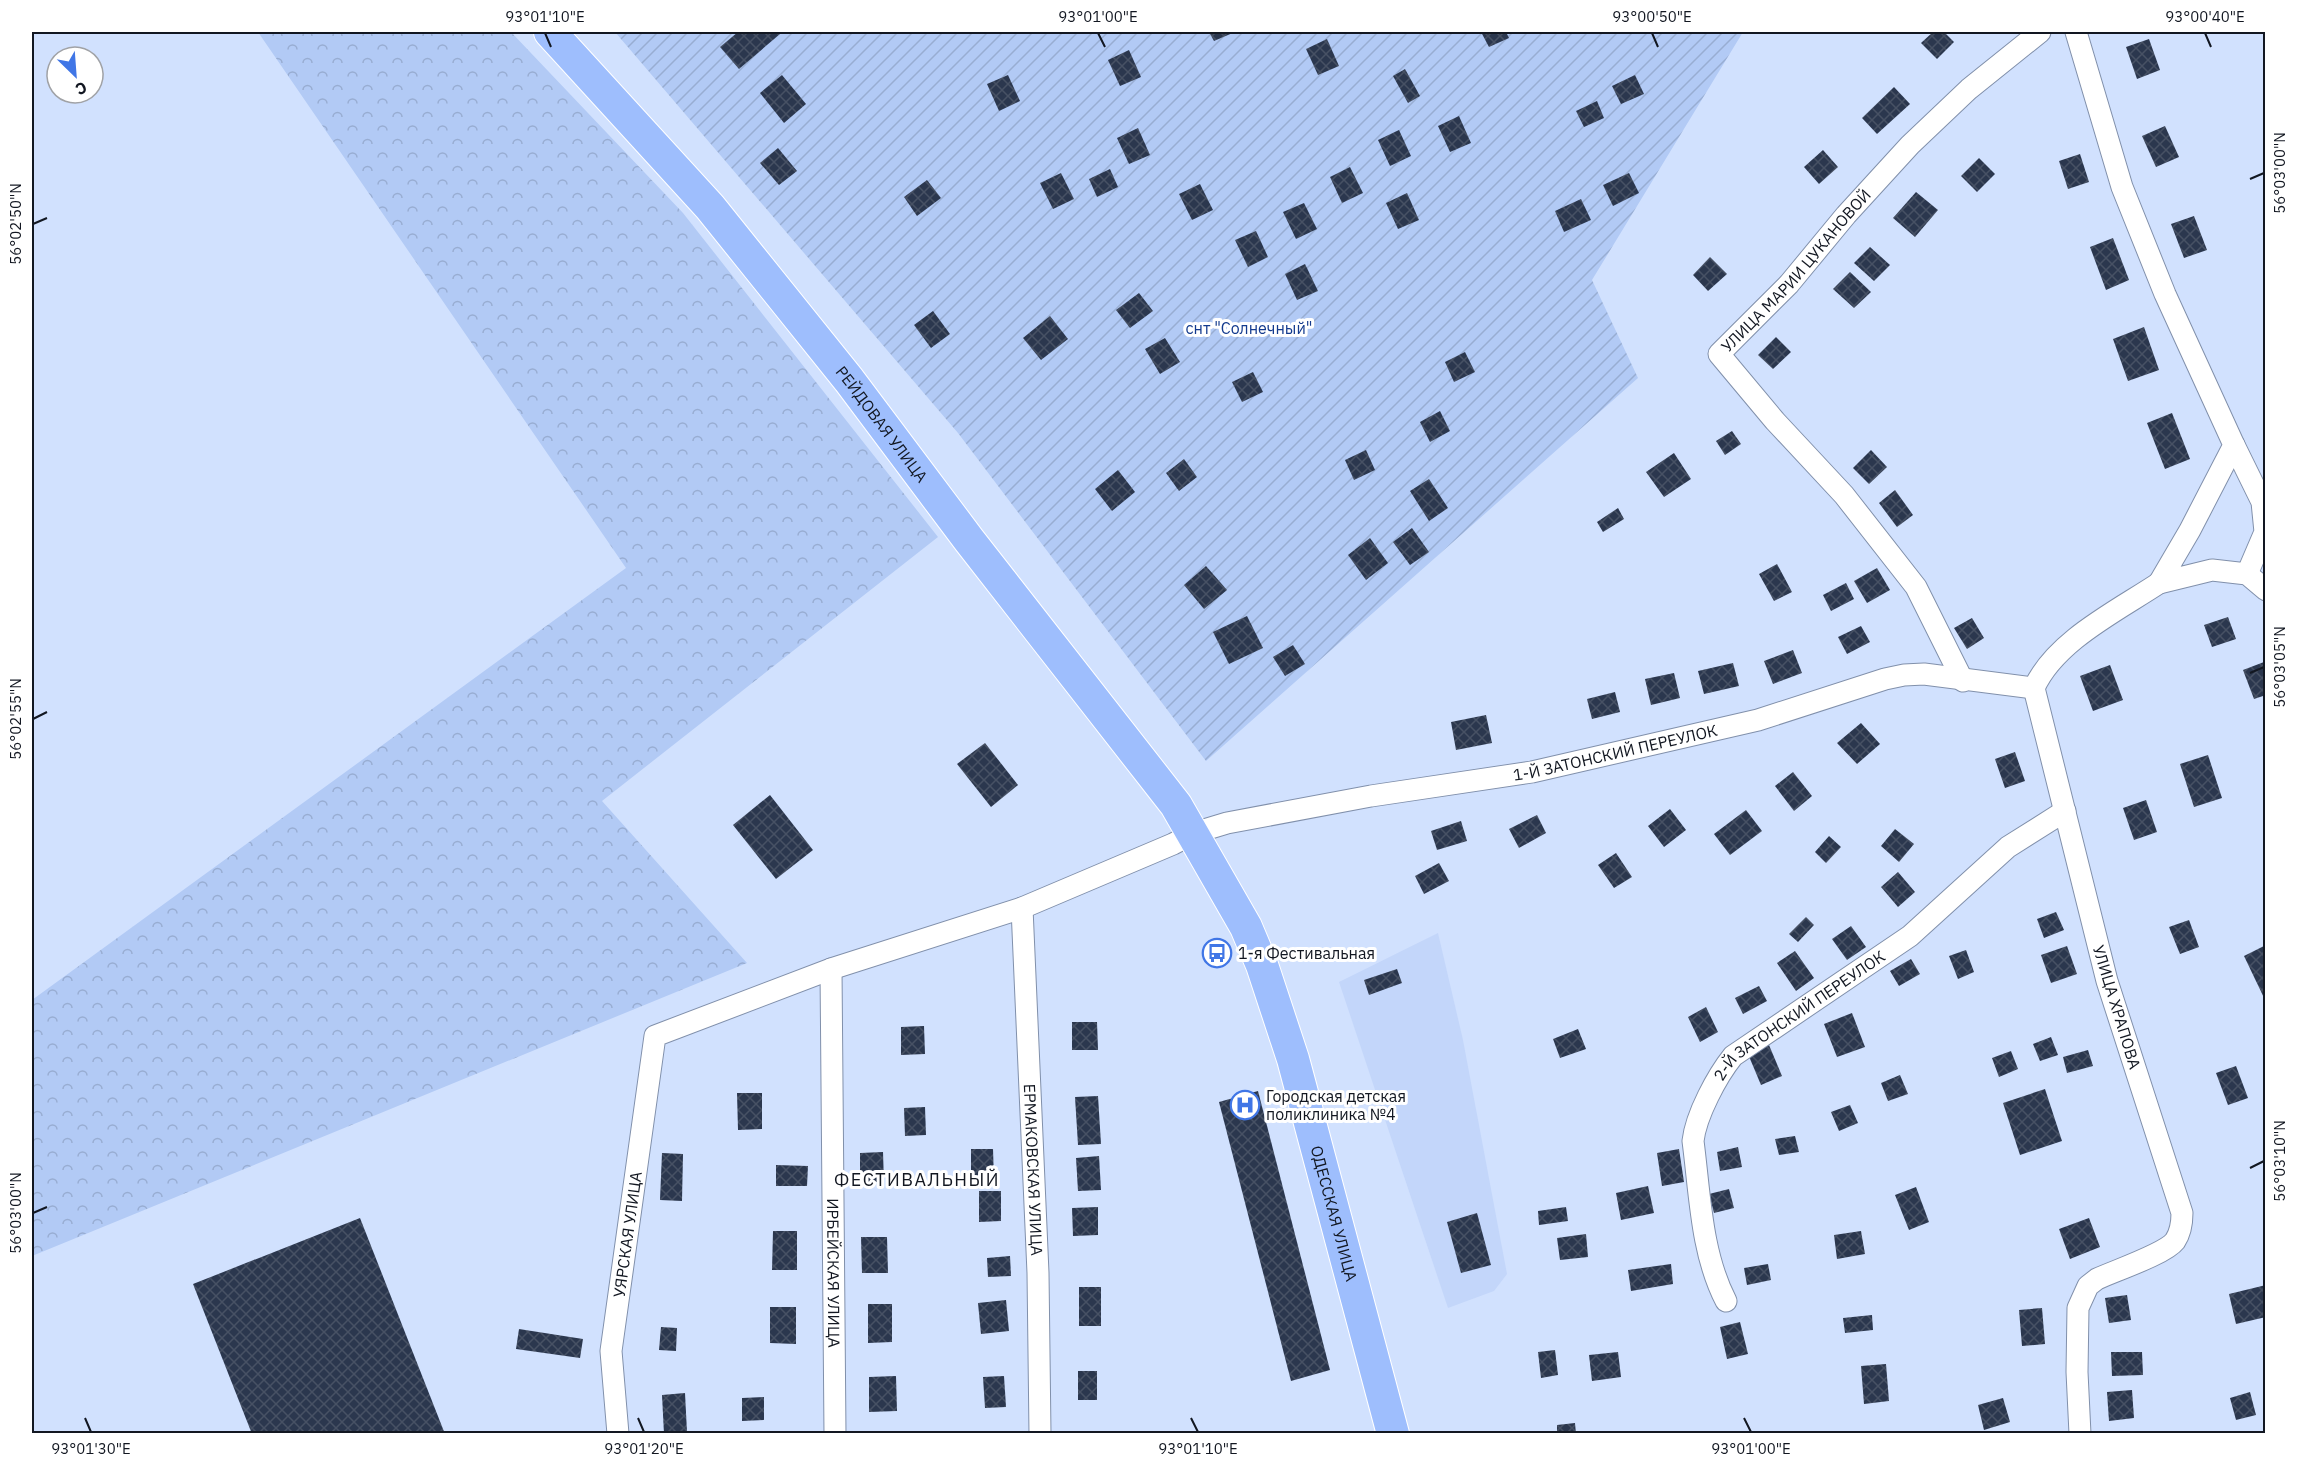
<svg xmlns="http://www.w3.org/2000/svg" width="2297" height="1465" viewBox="0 0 2297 1465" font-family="'IBM Plex Sans',sans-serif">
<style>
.built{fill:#c3d6fa}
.forest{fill:url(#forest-crowns)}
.garden{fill:url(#garden-furrows)}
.building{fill:url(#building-cross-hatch)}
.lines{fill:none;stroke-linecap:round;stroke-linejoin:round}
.minor-casing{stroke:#8190ab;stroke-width:23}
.primary-casing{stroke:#fff;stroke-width:34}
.minor{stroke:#fff;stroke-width:21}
.primary{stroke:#9ebefd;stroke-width:32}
.ticks{fill:none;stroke:#121721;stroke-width:2}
.labels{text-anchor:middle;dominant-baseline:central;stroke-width:6;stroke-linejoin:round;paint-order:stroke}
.street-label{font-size:16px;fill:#121721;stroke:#fff}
.park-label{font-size:16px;fill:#133a8d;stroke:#fff}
.poi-label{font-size:16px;fill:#121721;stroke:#fff;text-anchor:start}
.neighbourhood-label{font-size:18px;letter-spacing:1.5px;fill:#121721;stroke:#fff}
.neatline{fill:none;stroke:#121721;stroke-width:2}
.ticks-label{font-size:15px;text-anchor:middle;fill:#121721}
</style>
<defs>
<pattern id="forest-crowns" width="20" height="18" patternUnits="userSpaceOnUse" patternTransform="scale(1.5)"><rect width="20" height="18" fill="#b2caf5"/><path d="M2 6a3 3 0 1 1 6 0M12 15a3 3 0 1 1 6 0" fill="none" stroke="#98add2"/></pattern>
<pattern id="garden-furrows" width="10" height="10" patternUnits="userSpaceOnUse" patternTransform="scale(1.5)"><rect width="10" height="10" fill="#b2caf5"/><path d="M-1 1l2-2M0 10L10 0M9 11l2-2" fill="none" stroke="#98add2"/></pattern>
<pattern id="building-cross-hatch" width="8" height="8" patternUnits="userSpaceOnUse" patternTransform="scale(1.5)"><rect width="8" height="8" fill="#2b374e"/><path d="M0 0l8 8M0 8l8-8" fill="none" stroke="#475164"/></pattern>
</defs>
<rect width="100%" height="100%" fill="#d1e1fe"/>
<path class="built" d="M 1438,933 L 1463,1040 L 1507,1274 L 1494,1291 L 1448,1308 L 1339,982 Z"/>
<path class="forest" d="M 258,32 L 511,32 L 683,213 L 938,537 L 602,801 L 747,963 L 32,1256 L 32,1000 L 626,568 Z"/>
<path class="garden" d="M 615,32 L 1743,32 L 1592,280 L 1638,378 L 1206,761 L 958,433 Z"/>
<g class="building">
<path d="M 738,32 L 777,32 L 780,34 L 739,69 L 720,47 Z"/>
<path d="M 1209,32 L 1235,32 L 1214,41 Z"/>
<path d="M 1481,32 L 1506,32 L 1509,38 L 1489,47 Z"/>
<path d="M 1933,32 L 1944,32 L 1954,42 L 1937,59 L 1921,43 Z"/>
<path d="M 1327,39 L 1339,66 L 1318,75 L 1306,49 Z"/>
<path d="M 2149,39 L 2160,70 L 2137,79 L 2126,47 Z"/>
<path d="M 1129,50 L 1141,77 L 1120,86 L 1108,60 Z"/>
<path d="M 1405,69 L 1420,96 L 1408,103 L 1393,76 Z"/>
<path d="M 782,75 L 806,104 L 784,123 L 760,93 Z"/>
<path d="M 1008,75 L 1020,101 L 999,111 L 987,84 Z"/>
<path d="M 1635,75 L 1644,94 L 1621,104 L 1612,86 Z"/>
<path d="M 1894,87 L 1910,104 L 1877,134 L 1862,118 Z"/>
<path d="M 1597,101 L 1604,118 L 1584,127 L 1576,111 Z"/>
<path d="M 1459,116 L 1471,143 L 1450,152 L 1438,126 Z"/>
<path d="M 2165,126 L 2179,157 L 2156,167 L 2142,136 Z"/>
<path d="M 1138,128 L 1150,155 L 1129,164 L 1117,138 Z"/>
<path d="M 1399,130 L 1411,156 L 1390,166 L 1378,140 Z"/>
<path d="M 778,148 L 797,171 L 779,185 L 760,163 Z"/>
<path d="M 1823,150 L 1838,167 L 1819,184 L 1804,167 Z"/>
<path d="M 2080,154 L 2089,182 L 2068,189 L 2059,161 Z"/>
<path d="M 1979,158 L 1995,174 L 1977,192 L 1961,176 Z"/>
<path d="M 1350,167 L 1363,193 L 1342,203 L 1330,177 Z"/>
<path d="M 1110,169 L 1118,187 L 1097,197 L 1089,179 Z"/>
<path d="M 1061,173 L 1074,199 L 1053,209 L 1040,183 Z"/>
<path d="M 1629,173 L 1639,193 L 1613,206 L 1603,185 Z"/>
<path d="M 927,180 L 941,198 L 917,216 L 904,197 Z"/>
<path d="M 1200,184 L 1213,210 L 1192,220 L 1179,194 Z"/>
<path d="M 1916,192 L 1938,210 L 1915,237 L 1893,218 Z"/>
<path d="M 1407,193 L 1419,220 L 1398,229 L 1386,203 Z"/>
<path d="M 1581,199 L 1591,220 L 1564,232 L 1555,211 Z"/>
<path d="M 1304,203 L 1317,229 L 1296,239 L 1283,212 Z"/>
<path d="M 2194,216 L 2207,250 L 2184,258 L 2171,224 Z"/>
<path d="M 1256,231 L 1268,257 L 1248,267 L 1235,240 Z"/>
<path d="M 2113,238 L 2129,280 L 2106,290 L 2090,247 Z"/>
<path d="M 1870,247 L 1890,265 L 1874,281 L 1854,263 Z"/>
<path d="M 1710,257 L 1727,274 L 1708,291 L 1693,275 Z"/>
<path d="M 1305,264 L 1318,291 L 1297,300 L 1285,274 Z"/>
<path d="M 1850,272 L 1871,292 L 1854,308 L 1833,289 Z"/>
<path d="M 1139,293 L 1153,311 L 1130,328 L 1116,310 Z"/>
<path d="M 933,311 L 950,334 L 931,348 L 914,325 Z"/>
<path d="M 1050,316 L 1068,339 L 1041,360 L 1023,338 Z"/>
<path d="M 2144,327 L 2159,370 L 2128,381 L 2113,339 Z"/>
<path d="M 1776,337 L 1791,352 L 1773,369 L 1758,355 Z"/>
<path d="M 1165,338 L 1180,362 L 1160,374 L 1145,349 Z"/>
<path d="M 1465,352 L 1475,372 L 1454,382 L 1445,362 Z"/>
<path d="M 1253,372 L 1263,392 L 1242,402 L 1232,382 Z"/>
<path d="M 1440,411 L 1450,431 L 1430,442 L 1420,422 Z"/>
<path d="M 2172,413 L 2190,459 L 2165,469 L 2147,423 Z"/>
<path d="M 1732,431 L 1741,444 L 1725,455 L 1716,441 Z"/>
<path d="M 1366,450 L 1375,470 L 1354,480 L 1345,460 Z"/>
<path d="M 1871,450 L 1887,467 L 1869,484 L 1853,468 Z"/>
<path d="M 1674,453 L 1691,479 L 1664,497 L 1646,472 Z"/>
<path d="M 1184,459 L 1197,477 L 1179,491 L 1166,473 Z"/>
<path d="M 1118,470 L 1135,492 L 1112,511 L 1095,489 Z"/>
<path d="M 1429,479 L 1448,508 L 1429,521 L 1410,491 Z"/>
<path d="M 1895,490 L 1913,515 L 1897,527 L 1879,503 Z"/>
<path d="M 1618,508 L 1624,519 L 1603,532 L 1597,522 Z"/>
<path d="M 1412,528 L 1429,552 L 1410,565 L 1393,542 Z"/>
<path d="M 1370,538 L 1388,563 L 1366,580 L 1348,555 Z"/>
<path d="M 1777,564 L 1792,592 L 1774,601 L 1759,574 Z"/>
<path d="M 1206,566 L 1227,590 L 1204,609 L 1184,585 Z"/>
<path d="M 1877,568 L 1890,590 L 1867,603 L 1854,581 Z"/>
<path d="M 1846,583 L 1854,599 L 1831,611 L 1823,595 Z"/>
<path d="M 1247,616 L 1263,648 L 1229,664 L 1213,632 Z"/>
<path d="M 2228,617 L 2236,639 L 2212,647 L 2204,625 Z"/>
<path d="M 1972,618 L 1984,638 L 1967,649 L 1954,628 Z"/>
<path d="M 1861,626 L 1870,642 L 1847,654 L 1838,637 Z"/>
<path d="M 1293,645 L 1305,664 L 1285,676 L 1273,657 Z"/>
<path d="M 1793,650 L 1802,673 L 1773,684 L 1764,661 Z"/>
<path d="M 2264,662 L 2266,695 L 2254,699 L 2243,670 Z"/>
<path d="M 1733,663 L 1739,686 L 1704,694 L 1698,671 Z"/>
<path d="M 2110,665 L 2123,700 L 2093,711 L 2080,676 Z"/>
<path d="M 1674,673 L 1680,698 L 1651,705 L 1645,679 Z"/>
<path d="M 1615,692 L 1620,712 L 1592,719 L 1587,699 Z"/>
<path d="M 1486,715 L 1492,743 L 1456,750 L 1451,722 Z"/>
<path d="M 1861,723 L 1880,744 L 1857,764 L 1837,743 Z"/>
<path d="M 985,743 L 1018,785 L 991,807 L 957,764 Z"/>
<path d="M 2015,752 L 2025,781 L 2005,788 L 1995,759 Z"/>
<path d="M 2208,755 L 2222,798 L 2194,807 L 2180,764 Z"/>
<path d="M 1793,772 L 1812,796 L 1794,811 L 1775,786 Z"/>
<path d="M 770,795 L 813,850 L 776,879 L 733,825 Z"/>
<path d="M 2146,800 L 2157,832 L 2134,840 L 2123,808 Z"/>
<path d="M 1670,809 L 1686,830 L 1664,847 L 1648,826 Z"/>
<path d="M 1746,810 L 1762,831 L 1730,855 L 1714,834 Z"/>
<path d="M 1537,815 L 1546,833 L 1519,848 L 1509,829 Z"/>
<path d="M 1461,821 L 1467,841 L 1437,850 L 1431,831 Z"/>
<path d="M 1895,829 L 1914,844 L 1899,862 L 1881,846 Z"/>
<path d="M 1829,836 L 1841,847 L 1826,863 L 1815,852 Z"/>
<path d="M 1616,853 L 1632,877 L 1614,888 L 1598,865 Z"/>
<path d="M 1439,863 L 1449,881 L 1424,894 L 1415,876 Z"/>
<path d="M 1898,872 L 1915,892 L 1898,907 L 1881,887 Z"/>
<path d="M 2056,912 L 2064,930 L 2044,938 L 2037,919 Z"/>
<path d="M 1806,917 L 1814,925 L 1798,942 L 1789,934 Z"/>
<path d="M 2189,920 L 2199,947 L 2180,954 L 2169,927 Z"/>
<path d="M 1851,926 L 1866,947 L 1847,960 L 1832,939 Z"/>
<path d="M 2266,945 L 2266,1002 L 2244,956 Z"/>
<path d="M 2067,946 L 2077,974 L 2051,983 L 2041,955 Z"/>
<path d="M 1966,950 L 1974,972 L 1958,979 L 1949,956 Z"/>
<path d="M 1795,951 L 1814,978 L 1796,991 L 1777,963 Z"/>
<path d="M 1911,959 L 1920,974 L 1899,986 L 1890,971 Z"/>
<path d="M 1397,969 L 1402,983 L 1369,995 L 1364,980 Z"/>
<path d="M 1759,986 L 1767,1001 L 1743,1014 L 1735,998 Z"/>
<path d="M 1706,1007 L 1718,1032 L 1700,1042 L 1688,1017 Z"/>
<path d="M 1852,1013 L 1865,1047 L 1837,1057 L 1824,1024 Z"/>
<path d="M 1072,1022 L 1097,1022 L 1098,1050 L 1072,1050 Z"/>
<path d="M 924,1026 L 925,1054 L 901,1055 L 901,1027 Z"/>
<path d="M 1578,1029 L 1586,1049 L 1560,1058 L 1553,1039 Z"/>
<path d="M 2051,1037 L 2058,1055 L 2040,1061 L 2033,1044 Z"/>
<path d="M 1769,1045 L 1782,1076 L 1761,1085 L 1748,1054 Z"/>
<path d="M 2088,1050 L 2093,1066 L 2067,1073 L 2063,1057 Z"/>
<path d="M 2011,1051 L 2018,1069 L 1999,1077 L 1992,1058 Z"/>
<path d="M 2236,1066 L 2248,1098 L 2228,1105 L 2216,1073 Z"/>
<path d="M 1900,1075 L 1908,1094 L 1888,1101 L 1881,1083 Z"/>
<path d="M 2045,1089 L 2062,1141 L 2020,1155 L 2003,1103 Z"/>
<path d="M 1258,1091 L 1330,1370 L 1291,1381 L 1219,1102 Z"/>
<path d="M 737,1093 L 762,1093 L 762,1129 L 738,1130 Z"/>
<path d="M 1098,1096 L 1101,1144 L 1078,1145 L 1075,1097 Z"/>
<path d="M 1850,1105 L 1858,1123 L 1839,1131 L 1831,1112 Z"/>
<path d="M 925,1107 L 926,1135 L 905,1136 L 904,1108 Z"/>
<path d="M 1795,1136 L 1799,1152 L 1779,1155 L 1775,1139 Z"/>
<path d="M 1738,1147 L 1742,1167 L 1720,1171 L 1717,1152 Z"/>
<path d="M 971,1149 L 993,1149 L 994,1179 L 971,1179 Z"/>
<path d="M 1679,1149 L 1684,1182 L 1662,1186 L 1657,1153 Z"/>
<path d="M 883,1152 L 884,1182 L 860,1182 L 860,1153 Z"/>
<path d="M 662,1153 L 683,1154 L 682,1201 L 660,1200 Z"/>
<path d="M 1099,1156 L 1101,1190 L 1078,1191 L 1076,1158 Z"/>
<path d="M 776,1165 L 808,1166 L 807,1186 L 776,1186 Z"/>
<path d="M 1648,1186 L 1654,1213 L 1621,1220 L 1616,1193 Z"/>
<path d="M 1916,1187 L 1929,1222 L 1909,1230 L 1895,1195 Z"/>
<path d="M 1729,1189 L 1734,1208 L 1714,1213 L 1709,1194 Z"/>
<path d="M 979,1191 L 1001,1191 L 1001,1221 L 979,1222 Z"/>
<path d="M 1098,1207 L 1098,1235 L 1073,1236 L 1072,1208 Z"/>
<path d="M 1566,1207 L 1568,1221 L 1539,1225 L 1538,1211 Z"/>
<path d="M 1477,1213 L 1491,1265 L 1461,1273 L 1447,1222 Z"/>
<path d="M 360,1218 L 445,1434 L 252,1434 L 193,1284 Z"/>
<path d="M 2089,1218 L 2100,1247 L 2070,1259 L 2059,1229 Z"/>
<path d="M 773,1231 L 797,1231 L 797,1270 L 772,1270 Z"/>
<path d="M 1861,1231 L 1865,1254 L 1837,1259 L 1834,1235 Z"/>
<path d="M 1586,1234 L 1588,1257 L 1560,1260 L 1557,1238 Z"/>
<path d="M 861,1237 L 887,1237 L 888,1273 L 862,1273 Z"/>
<path d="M 1010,1256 L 1011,1276 L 988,1277 L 987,1258 Z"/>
<path d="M 1671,1264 L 1673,1284 L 1631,1291 L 1628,1270 Z"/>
<path d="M 1768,1264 L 1771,1280 L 1747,1285 L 1744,1268 Z"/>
<path d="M 2266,1285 L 2266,1317 L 2236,1324 L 2229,1294 Z"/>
<rect x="1079" y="1287" width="22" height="39"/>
<path d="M 2127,1295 L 2131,1320 L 2109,1323 L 2105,1298 Z"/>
<path d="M 1006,1300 L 1009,1331 L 981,1334 L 978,1303 Z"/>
<path d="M 868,1304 L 892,1304 L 892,1342 L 868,1343 Z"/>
<path d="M 770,1307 L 796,1307 L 796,1344 L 770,1343 Z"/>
<path d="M 2042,1308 L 2045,1344 L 2022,1346 L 2019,1310 Z"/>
<path d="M 1872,1315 L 1873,1330 L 1845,1333 L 1843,1318 Z"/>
<path d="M 1740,1322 L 1748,1354 L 1727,1359 L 1720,1327 Z"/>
<path d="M 661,1327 L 677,1328 L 676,1351 L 659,1350 Z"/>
<path d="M 519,1329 L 583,1339 L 580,1358 L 516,1349 Z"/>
<path d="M 1555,1350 L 1558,1375 L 1541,1378 L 1538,1352 Z"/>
<path d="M 1618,1352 L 1621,1377 L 1592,1381 L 1589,1355 Z"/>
<path d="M 2111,1352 L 2142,1352 L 2143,1375 L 2112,1376 Z"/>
<path d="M 1886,1364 L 1889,1401 L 1864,1404 L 1861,1366 Z"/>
<rect x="1078" y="1371" width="19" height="29"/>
<path d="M 896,1376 L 897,1411 L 869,1412 L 869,1377 Z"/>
<path d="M 1004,1376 L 1006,1407 L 985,1408 L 983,1377 Z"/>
<path d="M 2132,1390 L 2134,1418 L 2109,1421 L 2107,1392 Z"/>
<path d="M 2250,1392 L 2256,1415 L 2236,1420 L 2230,1398 Z"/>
<path d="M 685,1393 L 687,1432 L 664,1434 L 662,1395 Z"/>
<path d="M 764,1397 L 764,1420 L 742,1421 L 742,1398 Z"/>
<path d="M 2003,1398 L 2010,1422 L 1984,1430 L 1978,1405 Z"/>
<path d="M 1575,1423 L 1576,1434 L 1557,1434 L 1557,1425 Z"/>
</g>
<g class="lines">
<g class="minor-casing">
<g id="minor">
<path d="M 2076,32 L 2122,187 L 2165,294 L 2234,445 L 2190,530 L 2159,583 L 2212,570 L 2247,574 L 2266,590"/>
<path d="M 2234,445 L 2262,502 L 2265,532 L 2247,574"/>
<path id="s1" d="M 1963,681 L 1916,587 L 1844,495 L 1775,421 L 1719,354 L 1789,284 L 1846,215 L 1910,145 L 1969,89 L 2040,32"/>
<path id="s2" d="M 1022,908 L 1038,1273 L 1040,1434"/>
<path id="s3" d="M 831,969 L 835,1434"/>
<path id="s4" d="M 1726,1301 C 1701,1253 1700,1194 1693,1141 C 1696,1115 1717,1076 1733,1056 L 1910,936 L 2008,847 L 2065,811"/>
<path id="s5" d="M 618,1434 L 611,1351 L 655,1036 L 831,969 L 1022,908 L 1173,844 L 1194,833 L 1227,823 L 1371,796 L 1532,772 L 1758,720 L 1885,679 L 1904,675 L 1924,674 L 2034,688"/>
<path d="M 2080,1434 L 2077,1372 L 2078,1308 L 2088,1286 L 2097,1279 C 2114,1271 2165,1254 2175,1241 C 2181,1232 2182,1223 2182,1213 L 2107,981 L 2034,688 C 2055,641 2117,611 2159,583"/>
</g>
</g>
<g class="primary-casing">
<g id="primary">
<path id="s6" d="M 550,32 L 710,207 L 849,380 L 969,540 L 1176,805 L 1246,927 L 1262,965 L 1293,1059 L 1393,1434"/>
</g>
</g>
<use href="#minor" class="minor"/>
<use href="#primary" class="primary"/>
</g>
<path class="ticks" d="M 545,33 L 551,47M 1098,33 L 1105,47M 1652,33 L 1658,47M 2205,33 L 2211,47M 2250,179 L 2264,173M 33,224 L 47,218M 2250,673 L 2264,667M 33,719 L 47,712M 2250,1168 L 2264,1161M 33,1213 L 47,1207M 85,1418 L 91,1432M 638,1418 L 644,1432M 1191,1418 L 1198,1432M 1744,1418 L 1751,1432"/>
<defs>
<g id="bus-ring" transform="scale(1.5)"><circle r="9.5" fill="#fff" stroke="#4076e6" stroke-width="1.5"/><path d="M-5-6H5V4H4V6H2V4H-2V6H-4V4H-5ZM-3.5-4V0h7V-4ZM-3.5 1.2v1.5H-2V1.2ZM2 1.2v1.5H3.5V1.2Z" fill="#4076e6"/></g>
<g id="hospital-ring" transform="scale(1.5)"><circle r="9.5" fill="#fff" stroke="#4076e6" stroke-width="1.5"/><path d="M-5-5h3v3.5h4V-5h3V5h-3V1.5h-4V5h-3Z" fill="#4076e6"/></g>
</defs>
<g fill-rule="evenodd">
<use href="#bus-ring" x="1217" y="953"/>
<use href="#hospital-ring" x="1245" y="1105"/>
</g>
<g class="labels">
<g class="street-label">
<text stroke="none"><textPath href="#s1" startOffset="524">УЛИЦА МАРИИ ЦУКАНОВОЙ</textPath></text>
<text stroke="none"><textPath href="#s6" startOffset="514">РЕЙДОВАЯ УЛИЦА</textPath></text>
<text stroke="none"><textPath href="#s5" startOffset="1407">1-Й ЗАТОНСКИЙ ПЕРЕУЛОК</textPath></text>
<text transform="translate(2117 1007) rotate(73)">УЛИЦА ХРАПОВА</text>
<text stroke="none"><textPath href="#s4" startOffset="336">2-Й ЗАТОНСКИЙ ПЕРЕУЛОК</textPath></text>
<text stroke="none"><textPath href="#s2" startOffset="262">ЕРМАКОВСКАЯ УЛИЦА</textPath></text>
<text stroke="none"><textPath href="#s6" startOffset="1436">ОДЕССКАЯ УЛИЦА</textPath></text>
<text stroke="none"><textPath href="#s5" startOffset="201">УЯРСКАЯ УЛИЦА</textPath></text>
<text stroke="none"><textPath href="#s3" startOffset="304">ИРБЕЙСКАЯ УЛИЦА</textPath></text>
</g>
<g class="park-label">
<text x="1249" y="328">снт "Солнечный"</text>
</g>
<g class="poi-label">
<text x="1238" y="953">1-я Фестивальная</text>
<text x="1266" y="1096">Городская детская<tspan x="1266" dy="18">поликлиника №4</tspan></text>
</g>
<g class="neighbourhood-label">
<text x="917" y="1179">ФЕСТИВАЛЬНЫЙ</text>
</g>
</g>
<rect width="2297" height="1465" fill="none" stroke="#ffffff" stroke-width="66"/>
<g transform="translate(75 75) rotate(155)"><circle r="28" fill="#ffffff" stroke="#a0a2a6" stroke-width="1.5"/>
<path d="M0-4.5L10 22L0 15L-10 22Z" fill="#4076e6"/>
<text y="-9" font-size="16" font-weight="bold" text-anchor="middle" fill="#121721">С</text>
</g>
<rect x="33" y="33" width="2231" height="1399" class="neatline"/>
<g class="ticks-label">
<text x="545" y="22">93°01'10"E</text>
<text x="1098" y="22">93°01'00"E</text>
<text x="1652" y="22">93°00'50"E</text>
<text x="2205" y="22">93°00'40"E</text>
<text transform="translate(2280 173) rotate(-90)" y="5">56°03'00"N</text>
<text transform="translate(16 224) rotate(-90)" y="5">56°02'50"N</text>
<text transform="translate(2280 667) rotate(-90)" y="5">56°03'05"N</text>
<text transform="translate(16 719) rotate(-90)" y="5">56°02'55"N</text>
<text transform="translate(2280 1161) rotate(-90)" y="5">56°03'10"N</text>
<text transform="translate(16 1213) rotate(-90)" y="5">56°03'00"N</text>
<text x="91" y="1454">93°01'30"E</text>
<text x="644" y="1454">93°01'20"E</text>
<text x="1198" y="1454">93°01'10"E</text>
<text x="1751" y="1454">93°01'00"E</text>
</g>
</svg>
